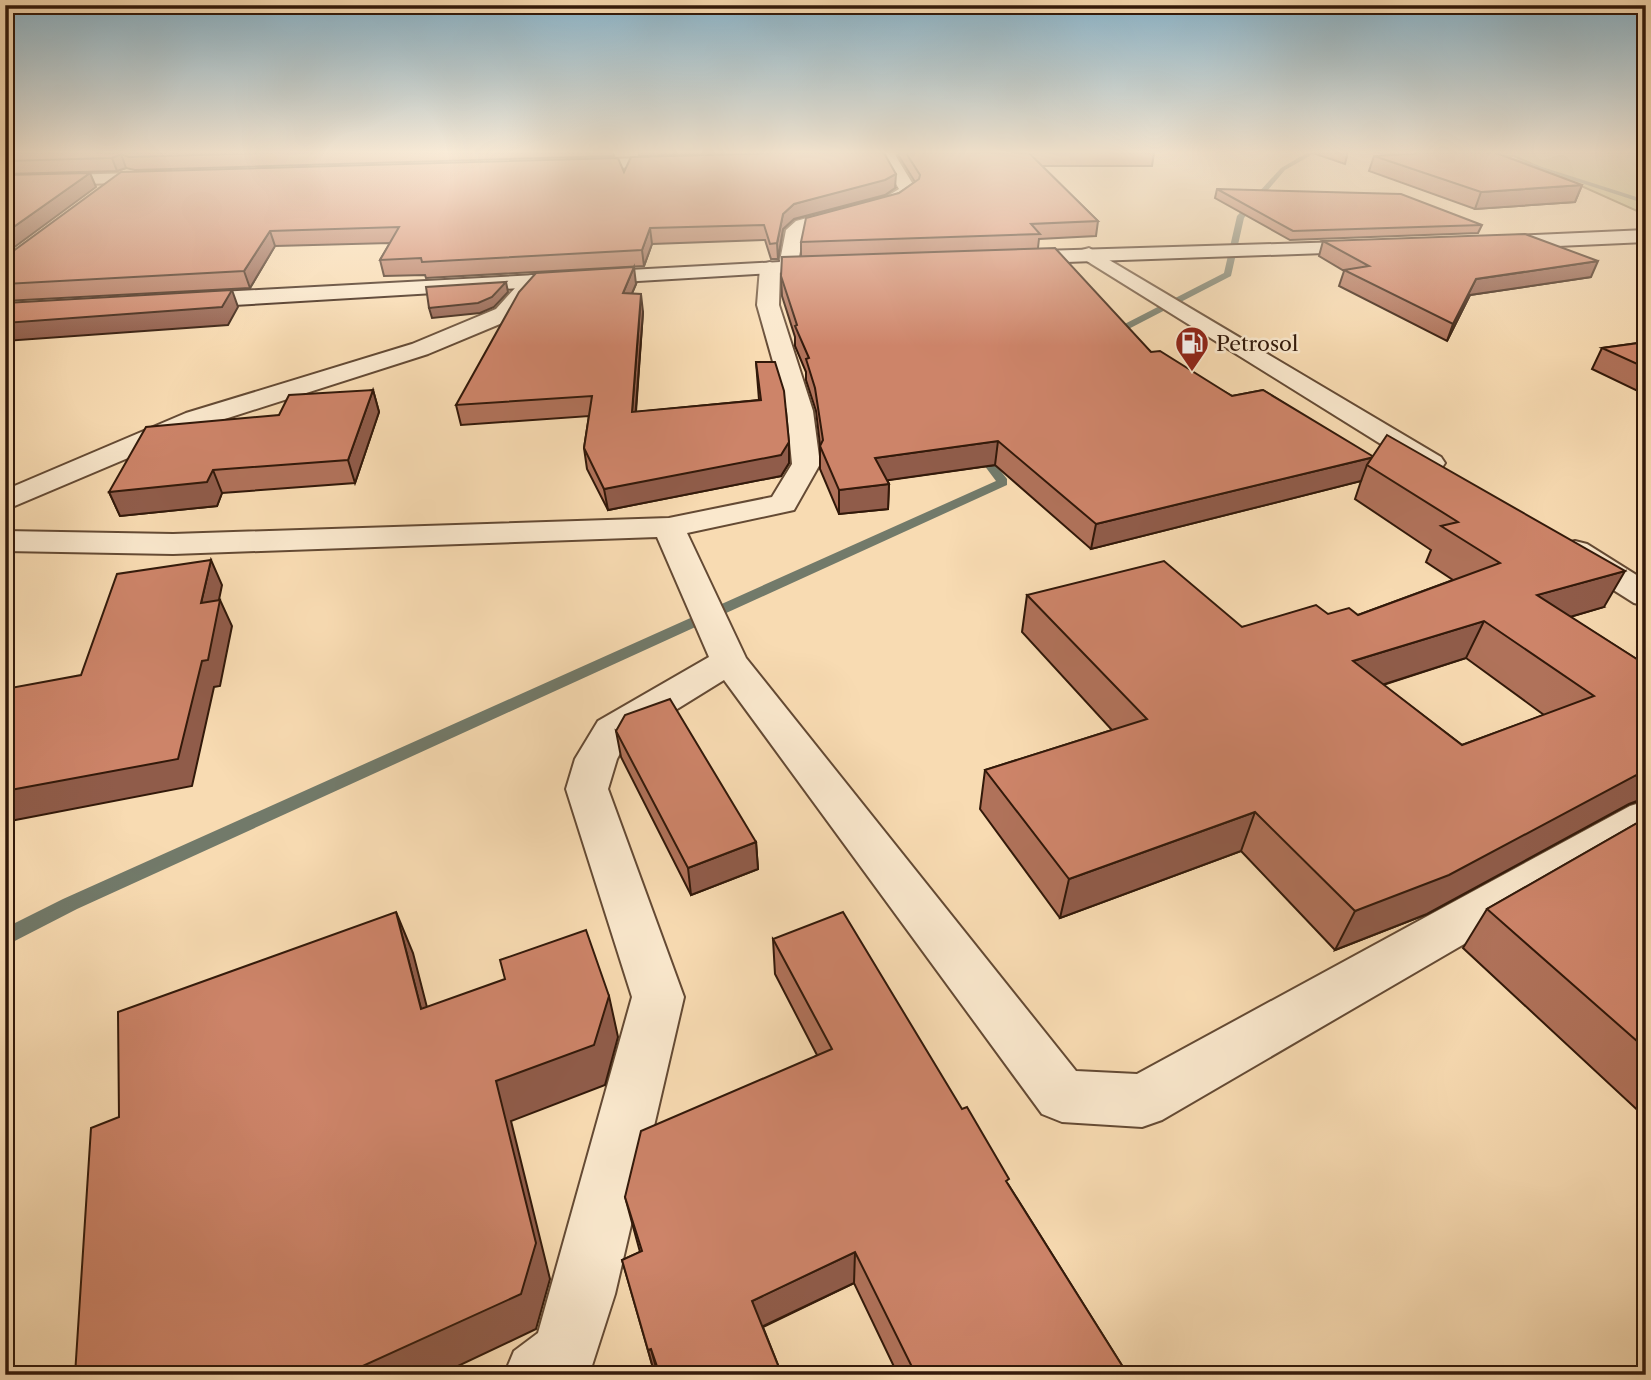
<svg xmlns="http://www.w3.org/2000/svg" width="1651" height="1380" viewBox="0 0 1651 1380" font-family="'Libre Caslon Text',serif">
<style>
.green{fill:#c4be87;stroke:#7b6c48;stroke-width:2}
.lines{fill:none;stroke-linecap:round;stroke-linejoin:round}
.stream{fill:#727a6a;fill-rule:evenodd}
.street-casing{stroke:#644a34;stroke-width:4}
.secondary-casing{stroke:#32190a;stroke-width:4}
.street{fill:#fae8cd;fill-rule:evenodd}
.secondary{fill:#fae8cd;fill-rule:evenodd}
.wall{fill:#b0725a;stroke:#32190a;stroke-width:2;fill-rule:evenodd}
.shaded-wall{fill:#905c4a;stroke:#32190a;stroke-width:2}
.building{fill:#cd8469;stroke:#32190a;stroke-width:2;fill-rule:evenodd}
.labels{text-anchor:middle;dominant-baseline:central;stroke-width:5;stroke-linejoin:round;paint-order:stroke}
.far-poi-label{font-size:21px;fill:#32190a;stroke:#fae8cd;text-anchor:start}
</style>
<rect width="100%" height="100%" fill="#f8dbb2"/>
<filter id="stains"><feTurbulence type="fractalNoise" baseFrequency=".00286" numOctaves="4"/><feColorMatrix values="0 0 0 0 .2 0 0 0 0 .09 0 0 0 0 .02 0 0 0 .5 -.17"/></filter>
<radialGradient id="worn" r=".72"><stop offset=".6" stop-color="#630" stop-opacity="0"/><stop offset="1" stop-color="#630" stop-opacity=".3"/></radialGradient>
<path class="green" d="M 1378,153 L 1641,153 L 1646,155 L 1646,215 L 1514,156 Z"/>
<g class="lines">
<g class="stream">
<path d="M 1307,153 L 1315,153 L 1285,170 L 1244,218 L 1231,276 L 1113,337 L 1107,337 L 1107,333 L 1224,273 L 1237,216 L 1281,168 Z"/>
<path d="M 1488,153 L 1498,153 L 1646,200 L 1646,204 Z"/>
<path d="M 978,446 L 982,447 L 1007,479 L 1007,485 L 77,909 L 5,946 L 5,928 L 63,899 L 996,481 L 972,449 Z"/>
</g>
<g class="street-casing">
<g id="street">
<path d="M 878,153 L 894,153 L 917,191 C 898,213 838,221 810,229 L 804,232 L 796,271 L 789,273 L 780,269 L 779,305 L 813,411 L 820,464 L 794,510 L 687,533 L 746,658 L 1076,1071 L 1137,1074 L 1630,806 L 1646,801 L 1646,838 L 1162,1120 L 1142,1127 L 1062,1122 L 1042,1114 L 724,680 L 627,740 L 617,759 L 608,789 L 684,997 L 615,1294 L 589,1375 L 504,1375 L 514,1351 L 538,1333 L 632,997 L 566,789 L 575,759 L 598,721 L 709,657 L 657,537 L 173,554 L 5,551 L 5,531 L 173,534 L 669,518 L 772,497 L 792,464 L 787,411 L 757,305 L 760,268 L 763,264 L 770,262 L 779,266 L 786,230 L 796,221 L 886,197 L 899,189 Z"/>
<path d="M 682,157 L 690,162 L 688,165 L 567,170 L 559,165 L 567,160 Z"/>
<path d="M 164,172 L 172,177 L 170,181 L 5,187 L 5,177 Z"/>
<path d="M 1089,248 L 1441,457 L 1445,463 L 1441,469 L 1431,472 L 1421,469 L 1082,258 L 1079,254 L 1082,250 Z"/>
<path d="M 532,275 L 539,277 L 543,281 L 512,319 L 428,354 L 206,425 L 5,510 L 5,490 L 186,413 L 412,344 L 496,309 L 525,277 Z"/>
<path d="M 1575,541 L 1587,544 L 1646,581 L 1646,606 L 1634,603 L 1563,558 L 1559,551 L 1563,544 Z"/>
</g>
</g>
<g class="secondary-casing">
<g id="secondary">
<path d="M 1646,230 L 1646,242 L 1493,249 L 1483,243 L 1493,237 Z"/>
<path d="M 1374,241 L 1384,247 L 1381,251 L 1010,264 L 1003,262 L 1000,258 L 1003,254 L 1010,252 Z"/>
<path d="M 835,259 L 842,261 L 845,265 L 842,269 L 182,308 L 174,306 L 171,301 L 174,296 L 182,294 Z"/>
</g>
</g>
<use href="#street" class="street"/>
<use href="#secondary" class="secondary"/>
</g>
<g class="wall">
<path d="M 5,153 L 613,153 L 614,156 L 135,170 L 126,168 L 117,171 L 5,174 Z"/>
<path d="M 639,153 L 725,153 L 639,156 Z"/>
<path d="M 897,153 L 1154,153 L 1152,166 L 1042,166 L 1098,221 L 1096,236 L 1039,239 L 1038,248 L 1151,352 L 1232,396 L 1263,390 L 1604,607 L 1570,617 L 1646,665 L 1646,799 L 1629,804 L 1427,914 L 1335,950 L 1241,851 L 1060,918 L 980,809 L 985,770 L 1112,730 L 1022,632 L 1027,595 L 1242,627 L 1328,614 L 1358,615 L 1453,580 L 1426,562 L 1431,550 L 1355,499 L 1361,481 L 1091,549 L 995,465 L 887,480 L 889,484 L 888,509 L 839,514 L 820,469 L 820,445 L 816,411 L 806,380 L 806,372 L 795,346 L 795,337 L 782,296 L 781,276 L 801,257 L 801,242 L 899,193 L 915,182 ZM 1466,658 L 1544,715 L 1462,745 L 1383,685 Z"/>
<path d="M 1313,153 L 1347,153 L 1347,156 L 1345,164 Z"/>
<path d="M 1374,156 L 1582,185 L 1575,202 L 1475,209 L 1369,171 Z"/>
<path d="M 624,172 L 895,188 L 885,195 L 794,219 L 783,229 L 778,259 L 771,259 L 765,240 L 652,244 L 644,266 L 426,278 L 425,275 L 384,276 L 380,260 L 390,243 L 275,246 L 250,288 L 5,301 L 5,257 Z"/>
<path d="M 1217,189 L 1482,225 L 1478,233 L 1290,240 L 1215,198 Z"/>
<path d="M 1323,241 L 1591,277 L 1470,295 L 1447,341 L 1339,286 L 1344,271 L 1319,256 Z"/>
<path d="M 636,284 L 632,293 L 643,312 L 636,412 L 759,400 L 756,362 L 789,463 L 781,476 L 608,510 L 587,469 L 584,448 L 589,416 L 461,425 L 456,405 Z"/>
<path d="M 1646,342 L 1646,395 L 1592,369 L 1602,348 Z"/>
<path d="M 373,390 L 379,412 L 355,483 L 222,493 L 217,506 L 120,516 L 109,492 L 279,415 Z"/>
<path d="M 616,731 L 756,842 L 758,869 L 691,895 L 621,757 Z"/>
<path d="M 1646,818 L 1646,1118 L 1463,948 L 1487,909 Z"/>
<path d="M 773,939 L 1008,1184 L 1128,1375 L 898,1375 L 854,1283 L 763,1327 L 782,1375 L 655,1375 L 622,1260 L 640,1252 L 625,1197 L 817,1055 L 775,974 Z"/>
</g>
<g class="shaded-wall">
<path d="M 121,154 L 126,168 L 117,171 L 112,158 Z"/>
<path d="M 90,173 L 96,187 L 5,254 L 5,233 Z"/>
<path d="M 896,174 L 895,188 L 885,195 L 794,219 L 783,229 L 778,259 L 777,243 L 783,214 L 794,204 Z"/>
<path d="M 1582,185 L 1575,202 L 1475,209 L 1481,192 Z"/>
<path d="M 650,228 L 652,244 L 644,266 L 642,250 Z"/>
<path d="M 270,231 L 275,246 L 250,288 L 244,271 Z"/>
<path d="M 1598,261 L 1591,277 L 1470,295 L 1447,341 L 1453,324 L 1476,279 Z"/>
<path d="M 634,267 L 636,284 L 625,310 L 623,293 Z"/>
<path d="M 506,282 L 508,292 L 494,307 L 480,313 L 432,318 L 429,308 Z"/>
<path d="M 232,290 L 238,307 L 228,325 L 5,341 L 5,323 Z"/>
<path d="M 641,294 L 643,312 L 634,433 L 632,412 Z"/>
<path d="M 373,390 L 379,412 L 355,483 L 348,460 Z"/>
<path d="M 998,441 L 995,465 L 875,482 L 875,458 Z"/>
<path d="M 789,442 L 789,463 L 781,476 L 608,510 L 604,489 Z"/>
<path d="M 1374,457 L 1367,465 L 1361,481 L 1091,549 L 1096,524 Z"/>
<path d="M 213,470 L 222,493 L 217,506 L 120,516 L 109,492 Z"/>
<path d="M 889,484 L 888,509 L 839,514 L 839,490 Z"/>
<path d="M 211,560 L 222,585 L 213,629 L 201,603 Z"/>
<path d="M 1625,571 L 1604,607 L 1518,632 L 1537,595 Z"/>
<path d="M 220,600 L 232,626 L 220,686 L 214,687 L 192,786 L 5,822 L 5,791 Z"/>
<path d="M 1484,621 L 1466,658 L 1338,699 L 1353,661 Z"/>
<path d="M 1646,770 L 1645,798 L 1629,804 L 1427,914 L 1335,950 L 1355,911 Z"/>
<path d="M 1255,812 L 1241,851 L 1060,918 L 1069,879 Z"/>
<path d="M 756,842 L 758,869 L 691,895 L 688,868 Z"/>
<path d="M 396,912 L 413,953 L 438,1050 L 421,1009 Z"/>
<path d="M 609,996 L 618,1037 L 605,1085 L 511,1121 L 550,1279 L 536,1329 L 439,1375 L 343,1375 L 496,1081 Z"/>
<path d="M 855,1252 L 854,1283 L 755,1330 L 752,1301 Z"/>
<path d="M 651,1349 L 658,1375 L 655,1375 L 648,1350 Z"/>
</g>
<g class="building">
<path d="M 5,153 L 261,153 L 129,157 L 121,154 L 112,158 L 5,161 Z"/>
<path d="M 782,153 L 884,153 L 896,174 L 885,180 L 794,204 L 783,214 L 777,243 L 770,244 L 764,225 L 650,228 L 642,250 L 422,262 L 421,258 L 380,260 L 399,227 L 270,231 L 244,271 L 5,284 L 5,257 L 121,172 L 618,158 L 624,172 L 631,157 Z"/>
<path d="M 906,153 L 1029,153 L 1098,221 L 1031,224 L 1040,234 L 801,242 L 806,218 L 899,193 L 919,179 L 920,175 Z"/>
<path d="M 1424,153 L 1496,153 L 1582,185 L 1481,192 L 1374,156 Z"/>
<path d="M 90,173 L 5,233 L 5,175 Z"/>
<path d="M 1217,189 L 1401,194 L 1482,225 L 1293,231 Z"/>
<path d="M 1525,234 L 1598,261 L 1476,279 L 1453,324 L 1344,270 L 1369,266 L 1323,241 Z"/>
<path d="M 1055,248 L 1151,352 L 1160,351 L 1232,396 L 1263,390 L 1374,457 L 1096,524 L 998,441 L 875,458 L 889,484 L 839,490 L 820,446 L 823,440 L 815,388 L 806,359 L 809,358 L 795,326 L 797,325 L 781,276 L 782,257 Z"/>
<path d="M 634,267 L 623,293 L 641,294 L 632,412 L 761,400 L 756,362 L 775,362 L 784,391 L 789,442 L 781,455 L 604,489 L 584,448 L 592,396 L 456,405 L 519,292 L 536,273 Z"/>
<path d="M 506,282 L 492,297 L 478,303 L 429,308 L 426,287 Z"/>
<path d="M 232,290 L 222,307 L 5,323 L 5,303 Z"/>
<path d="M 1646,342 L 1646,368 L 1602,348 Z"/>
<path d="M 373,390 L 348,460 L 213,470 L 207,482 L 109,492 L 146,427 L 279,415 L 289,395 Z"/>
<path d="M 1387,435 L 1625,571 L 1537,595 L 1646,665 L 1646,770 L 1449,875 L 1355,911 L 1255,812 L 1069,879 L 985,770 L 1147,719 L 1027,595 L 1164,561 L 1242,627 L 1316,605 L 1328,614 L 1349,608 L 1358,615 L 1500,563 L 1441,526 L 1458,522 L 1367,465 ZM 1484,621 L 1594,696 L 1462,745 L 1353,661 Z"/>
<path d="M 211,560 L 201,603 L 220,600 L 208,660 L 202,661 L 178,759 L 5,791 L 5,689 L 81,675 L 117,574 Z"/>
<path d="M 670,699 L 756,842 L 688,868 L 616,731 L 625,715 Z"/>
<path d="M 1646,818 L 1646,1049 L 1487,909 Z"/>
<path d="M 396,912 L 421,1009 L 505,979 L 500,960 L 586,930 L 609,996 L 594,1045 L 496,1081 L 536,1243 L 521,1294 L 343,1375 L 75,1375 L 91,1128 L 119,1117 L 118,1012 Z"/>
<path d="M 843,912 L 962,1109 L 967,1107 L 1009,1179 L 1006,1181 L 1128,1375 L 916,1375 L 855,1252 L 752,1301 L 782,1375 L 660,1375 L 651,1349 L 648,1350 L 622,1260 L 642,1251 L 625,1197 L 641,1131 L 832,1049 L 773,939 Z"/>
</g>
<linearGradient id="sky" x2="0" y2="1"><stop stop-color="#8ab7cf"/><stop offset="0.44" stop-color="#fcefdc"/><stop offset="1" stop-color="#fcefdc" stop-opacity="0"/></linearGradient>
<rect width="1651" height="346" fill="url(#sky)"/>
<defs>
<g id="fuel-pin" transform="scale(1.75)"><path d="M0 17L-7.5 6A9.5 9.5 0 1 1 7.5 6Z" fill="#8f2418" stroke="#fae8cd"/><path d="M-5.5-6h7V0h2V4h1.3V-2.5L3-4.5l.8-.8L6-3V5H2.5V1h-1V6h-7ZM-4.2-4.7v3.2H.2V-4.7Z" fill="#fff"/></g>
</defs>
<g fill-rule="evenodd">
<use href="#fuel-pin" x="1192" y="343"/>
</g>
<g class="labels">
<g class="far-poi-label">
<text x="1216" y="343">Petrosol</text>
</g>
</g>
<rect width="1651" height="1380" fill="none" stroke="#f8dbb2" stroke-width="28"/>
<rect x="7" y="7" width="1637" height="1366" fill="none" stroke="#32190a" stroke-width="3.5"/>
<rect x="14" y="14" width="1623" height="1352" fill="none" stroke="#32190a" stroke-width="2"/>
<rect width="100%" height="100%" filter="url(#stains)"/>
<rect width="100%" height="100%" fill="url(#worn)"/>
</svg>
